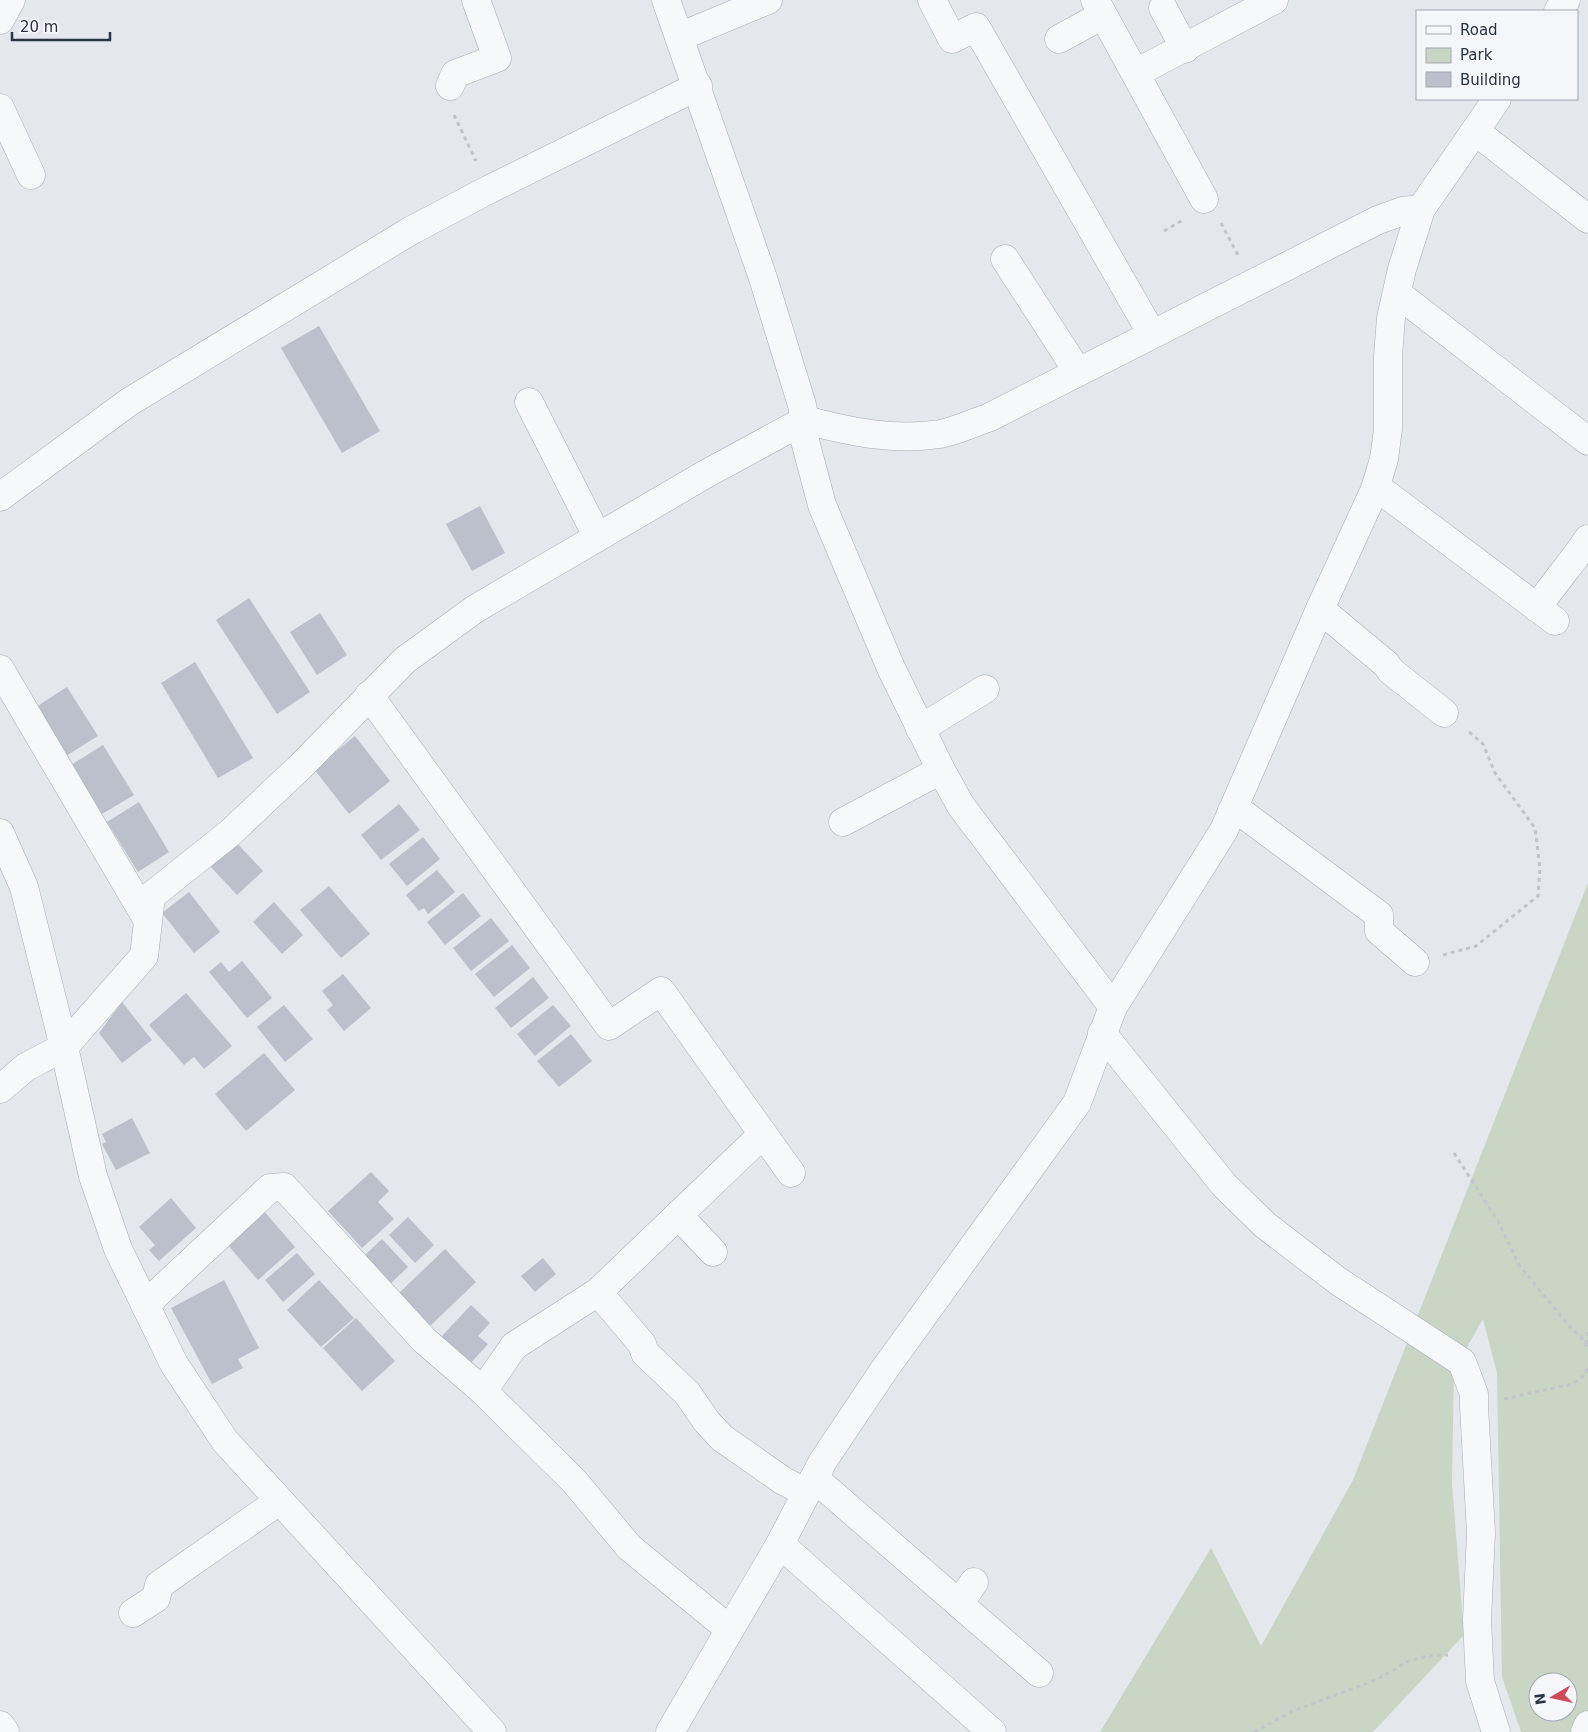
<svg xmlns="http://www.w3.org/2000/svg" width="1588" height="1732" viewBox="0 0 1588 1732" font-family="'DejaVu Sans',sans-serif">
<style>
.green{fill:#c9d6c5;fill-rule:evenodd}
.building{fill:#bbc0ca}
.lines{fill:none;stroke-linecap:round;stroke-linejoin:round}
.minor-casing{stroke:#a9aeb7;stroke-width:29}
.path{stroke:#c2c5cb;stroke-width:3;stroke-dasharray:4 4;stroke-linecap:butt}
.minor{stroke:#f7f8fa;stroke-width:28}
</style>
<rect width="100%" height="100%" fill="#e4e7ec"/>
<path class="green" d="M 1588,883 L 1588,1732 L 1521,1732 L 1502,1677 L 1497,1373 L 1483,1319 L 1454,1370 L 1452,1484 L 1464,1635 L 1373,1732 L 1100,1732 L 1211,1548 L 1261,1646 L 1353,1480 ZM 1538,1682 L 1568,1682 L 1568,1712 L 1538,1712 Z"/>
<g class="building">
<path d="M 319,326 L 380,431 L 342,453 L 281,348 Z"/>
<path d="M 480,506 L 505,553 L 472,571 L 446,524 Z"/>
<path d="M 249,598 L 310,692 L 277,714 L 216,620 Z"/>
<path d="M 320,613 L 347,655 L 317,675 L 290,632 Z"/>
<path d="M 195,662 L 253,758 L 218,778 L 161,683 Z"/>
<path d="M 67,687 L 98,736 L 66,756 L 36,707 Z"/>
<path d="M 355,736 L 390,781 L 349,814 L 314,769 Z"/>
<path d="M 103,745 L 134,795 L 102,814 L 71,765 Z"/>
<path d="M 139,802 L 169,852 L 138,872 L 107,822 Z"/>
<path d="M 399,804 L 420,830 L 381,860 L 361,835 Z"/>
<path d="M 423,837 L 440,859 L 407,886 L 389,864 Z"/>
<path d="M 235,841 L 263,871 L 237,895 L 209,865 Z"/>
<path d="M 437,870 L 455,892 L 428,914 L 424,908 L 419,911 L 406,895 Z"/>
<path d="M 329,886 L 370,934 L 341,958 L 300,910 Z"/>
<path d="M 189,892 L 220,932 L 194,953 L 162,913 Z"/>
<path d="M 463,893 L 481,916 L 445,945 L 427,922 Z"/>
<path d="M 274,902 L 303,935 L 282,954 L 253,922 Z"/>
<path d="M 491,918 L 509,941 L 471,971 L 453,948 Z"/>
<path d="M 512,945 L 530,968 L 494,997 L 475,974 Z"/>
<path d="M 242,961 L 272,998 L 247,1018 L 209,972 L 221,962 L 229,972 Z"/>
<path d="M 343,974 L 371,1008 L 344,1031 L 327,1010 L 333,1005 L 322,991 Z"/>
<path d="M 533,977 L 549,998 L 511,1028 L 495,1008 Z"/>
<path d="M 186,993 L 232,1046 L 204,1069 L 194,1057 L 184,1065 L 149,1025 Z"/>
<path d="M 122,1002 L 152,1040 L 122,1063 L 99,1033 Z"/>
<path d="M 284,1005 L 313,1039 L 285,1062 L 257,1027 Z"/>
<path d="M 553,1005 L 571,1026 L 535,1056 L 517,1034 Z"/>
<path d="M 571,1034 L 592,1061 L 559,1087 L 537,1061 Z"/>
<path d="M 264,1053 L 295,1090 L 246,1131 L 215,1094 Z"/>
<path d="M 132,1118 L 150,1153 L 116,1170 L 102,1144 L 106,1142 L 102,1134 Z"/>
<path d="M 371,1172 L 389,1191 L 378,1202 L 394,1219 L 362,1248 L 328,1211 Z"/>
<path d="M 171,1198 L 196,1228 L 159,1261 L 149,1250 L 155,1245 L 139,1227 Z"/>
<path d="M 263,1210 L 295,1247 L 258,1280 L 226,1243 Z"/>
<path d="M 408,1217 L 434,1245 L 415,1263 L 389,1235 Z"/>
<path d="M 382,1239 L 408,1267 L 389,1285 L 363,1257 Z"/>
<path d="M 445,1249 L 476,1282 L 429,1327 L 398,1294 Z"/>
<path d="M 297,1253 L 315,1274 L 283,1302 L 265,1280 Z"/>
<path d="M 543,1258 L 556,1274 L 535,1292 L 521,1276 Z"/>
<path d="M 224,1280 L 259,1348 L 238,1359 L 243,1368 L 212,1384 L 171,1308 Z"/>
<path d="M 319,1280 L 354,1318 L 321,1347 L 287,1310 Z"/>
<path d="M 471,1305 L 490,1323 L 478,1336 L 488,1344 L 470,1364 L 441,1337 Z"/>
<path d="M 356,1318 L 395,1361 L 362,1391 L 323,1348 Z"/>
</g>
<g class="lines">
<g class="minor-casing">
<g id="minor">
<path d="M 666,0 L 763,278 L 802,405 L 805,420 L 805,441 L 822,505 L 891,668 L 941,770 L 961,806 L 1113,1007"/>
<path d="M 932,0 L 952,39 L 976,27 L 1152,334"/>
<path d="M 1095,0 L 1204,199"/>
<path d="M 1163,8 L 1185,49"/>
<path d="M 1558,11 L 1566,0"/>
<path d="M 0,20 L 11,0"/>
<path d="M 679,37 L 768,0"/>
<path d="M 1059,39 L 1103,15"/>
<path d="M 1136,73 L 1274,0"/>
<path d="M 450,86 L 455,74 L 497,58 L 476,0"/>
<path d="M 0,108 L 31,175"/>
<path d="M 1475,131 L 1588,219"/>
<path d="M 1005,259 L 1078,372"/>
<path d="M 1398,294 L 1588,441"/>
<path d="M 529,402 L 597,536"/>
<path d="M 1375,489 L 1386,494 L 1555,621"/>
<path d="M 0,497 L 129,402 L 412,230 L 490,189 L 698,86"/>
<path d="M 1537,608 C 1553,584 1572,563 1588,539"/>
<path d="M 1320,609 L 1386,664 L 1391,671 L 1444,713"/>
<path d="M 0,669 L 147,919"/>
<path d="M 369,695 L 609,1026 L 661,991 L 763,1134 L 598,1292 L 514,1346 L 483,1391"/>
<path d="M 920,729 L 985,689"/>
<path d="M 1232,811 L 1246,816 L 1379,915 L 1379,931 L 1415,962"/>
<path d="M 843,822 L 941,770"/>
<path d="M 0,833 L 24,887 L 64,1047 L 93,1176 L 118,1249 L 174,1364 L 225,1441 L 492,1732"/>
<path d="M 1102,1033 L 1224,1185 L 1265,1225 L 1338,1281 L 1462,1362 L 1474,1394 L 1474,1406 L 1481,1533 L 1477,1620 L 1480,1681 L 1496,1732"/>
<path d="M 0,1089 L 26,1067 L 64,1047 L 144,956 L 151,896 L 230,833 L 301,766 L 405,660 L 475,609 L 704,475 L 805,420 C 851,432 893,441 940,434 C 956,431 972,423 988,418 L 1378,220 L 1403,211 L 1421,209"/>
<path d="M 763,1134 L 791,1173"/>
<path d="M 678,1215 L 713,1252"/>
<path d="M 598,1292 L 642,1344 L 645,1353 L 687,1393 L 707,1422 L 722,1438 L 782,1480 L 806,1493"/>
<path d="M 145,1305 L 270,1188 L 284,1187 L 424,1340 L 483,1391 L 574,1481 L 629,1547 L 729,1629"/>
<path d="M 814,1478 L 1039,1673"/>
<path d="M 780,1544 L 992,1732"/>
<path d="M 959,1604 L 974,1582"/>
<path d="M 133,1613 L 156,1598 L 159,1585 L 279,1501"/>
<path d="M 0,1725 L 5,1732"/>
<path d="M 670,1732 L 780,1544 L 823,1461 L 884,1370 L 1077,1103 L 1113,1007 L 1224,830 L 1320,609 L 1375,489 L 1384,459 L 1388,429 L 1388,356 L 1391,318 L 1402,269 L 1421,209 L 1497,99"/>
<path d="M 1585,1732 L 1588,1725"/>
</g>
</g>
<g class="path">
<path d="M 454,115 L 476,161"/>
<path d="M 1221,223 L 1239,257"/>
<path d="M 1164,231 L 1183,220"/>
<path d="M 1443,955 L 1476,946 L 1538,896 L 1540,868 L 1535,828 L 1495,773 L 1483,744 L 1468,731"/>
<path d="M 1454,1153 L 1498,1221 L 1519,1265 L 1568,1325 L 1581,1337 L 1588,1348"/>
<path d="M 1586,1344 L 1588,1332"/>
<path d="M 1504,1399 L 1572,1384 L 1585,1375 L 1588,1365"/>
<path d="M 1254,1732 L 1293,1711 L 1378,1679 L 1409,1661 L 1427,1656 L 1448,1655"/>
</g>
<use href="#minor" class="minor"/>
</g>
<rect x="1416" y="10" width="162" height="90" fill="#f4f6f9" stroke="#a4a8b1"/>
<rect x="1426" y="26" width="25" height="8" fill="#f7f8fa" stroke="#a4a8b1"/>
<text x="1460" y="35" font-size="15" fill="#2b3445">Road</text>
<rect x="1426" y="48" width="25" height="15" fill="#c9d6c5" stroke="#a4a8b1"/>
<text x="1460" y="60" font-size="15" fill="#2b3445">Park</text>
<rect x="1426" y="72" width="25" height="15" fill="#bbc0ca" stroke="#a4a8b1"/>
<text x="1460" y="85" font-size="15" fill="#2b3445">Building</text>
<g transform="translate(1553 1697) rotate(261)"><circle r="24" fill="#f4f6f9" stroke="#a4a8b1"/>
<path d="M0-4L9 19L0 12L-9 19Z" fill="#d1495b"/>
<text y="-8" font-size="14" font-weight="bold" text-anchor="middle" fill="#2b3445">N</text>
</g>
<path d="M12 32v8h98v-8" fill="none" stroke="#2b3445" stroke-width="2.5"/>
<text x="20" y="32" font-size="15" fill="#2b3445" stroke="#f4f6f9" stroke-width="4" paint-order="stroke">20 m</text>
</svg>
